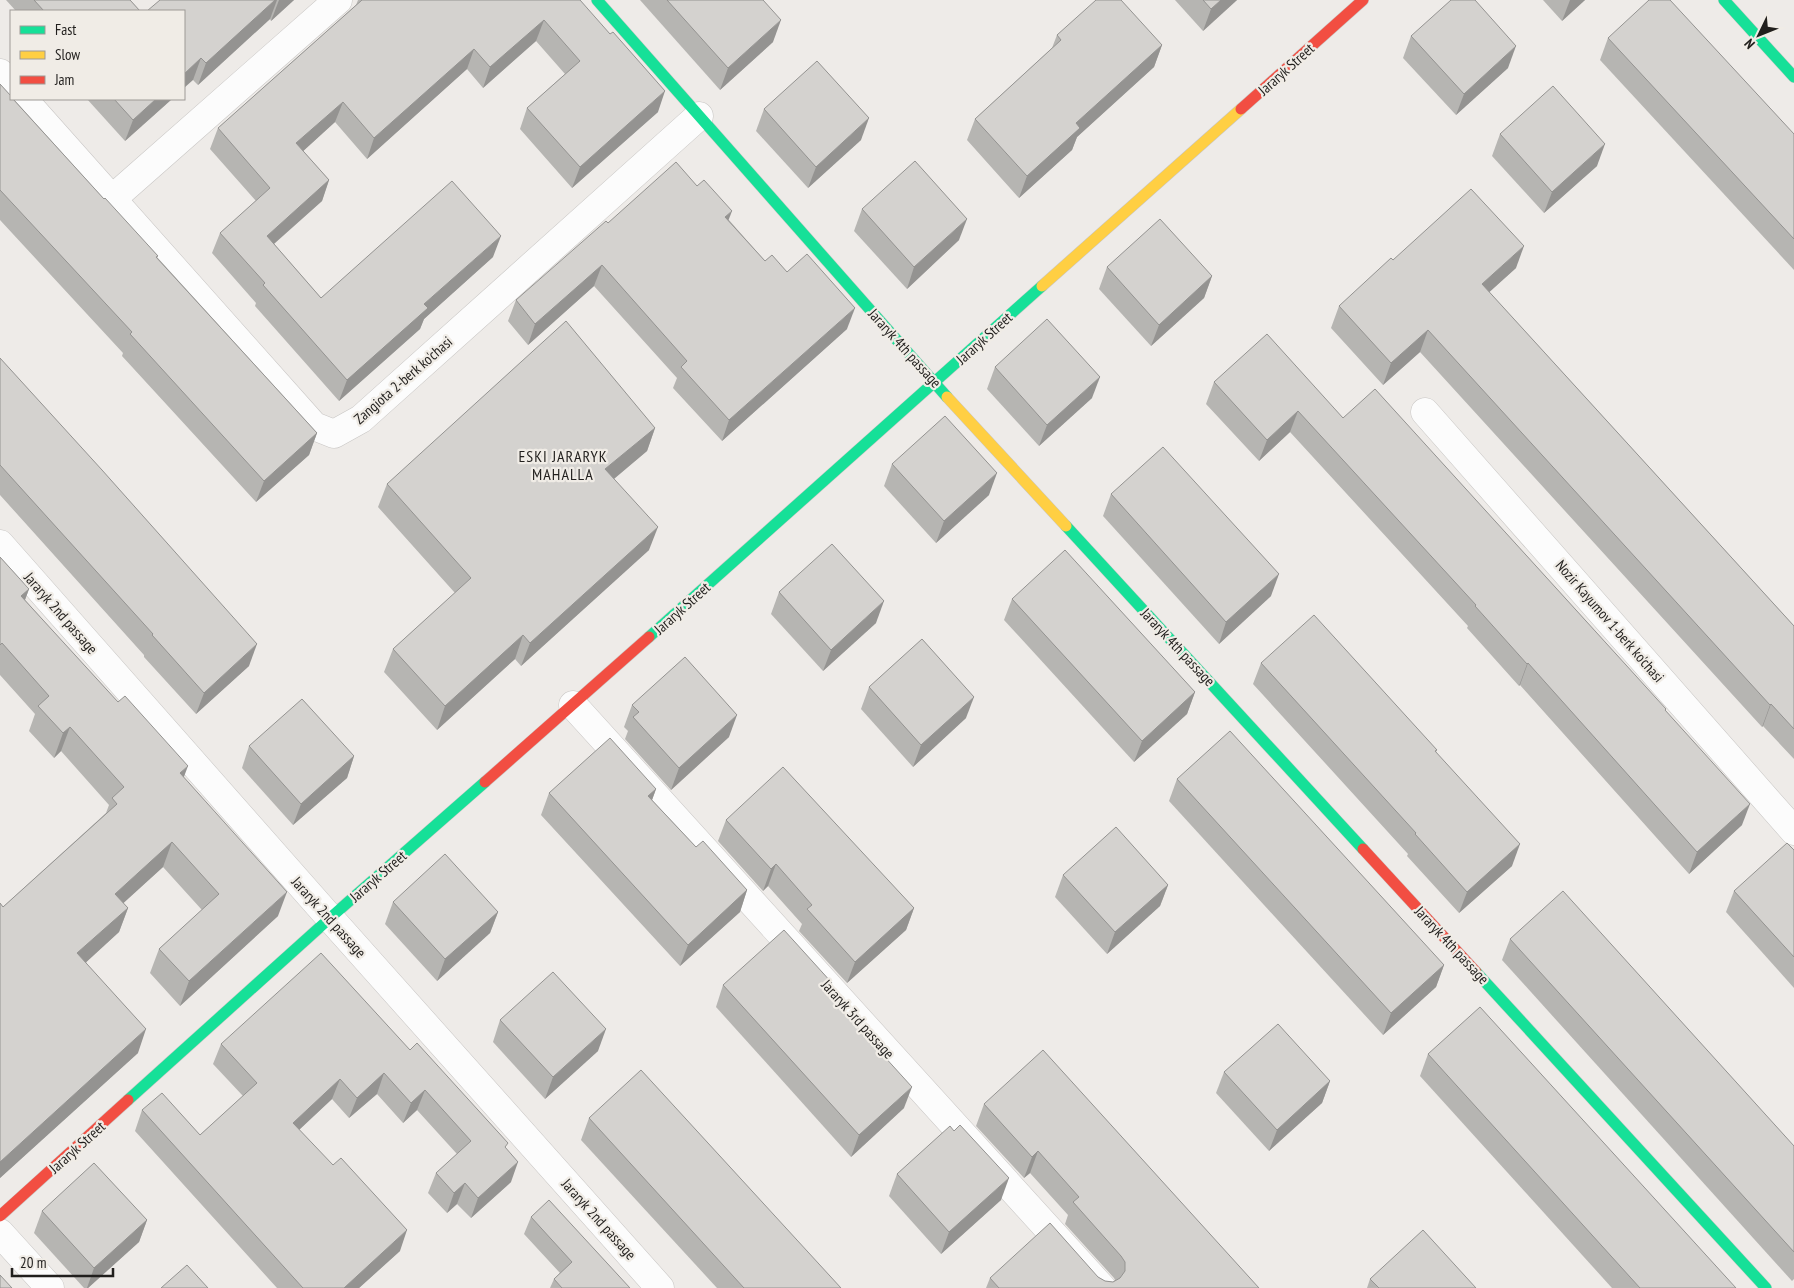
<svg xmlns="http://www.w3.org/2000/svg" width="1794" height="1288" viewBox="0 0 1794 1288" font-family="'PT Sans Narrow',sans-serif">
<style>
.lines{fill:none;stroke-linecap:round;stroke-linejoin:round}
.street-casing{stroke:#c8c6c4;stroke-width:29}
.fast-casing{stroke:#c8c6c4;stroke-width:12}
.slow-casing{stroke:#c8c6c4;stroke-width:12}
.jam-casing{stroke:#c8c6c4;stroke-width:12}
.street{stroke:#fcfcfc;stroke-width:28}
.fast{stroke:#16e098;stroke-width:11}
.slow{stroke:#ffcf43;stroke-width:11}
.jam{stroke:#f24e42;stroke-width:11}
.wall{fill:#b6b5b2}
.shaded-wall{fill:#949391}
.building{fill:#d4d2cf;stroke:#949391}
.labels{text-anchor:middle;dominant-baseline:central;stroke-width:4.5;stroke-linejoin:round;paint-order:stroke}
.street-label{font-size:15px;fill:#211f1d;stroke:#f0ece6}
.neighbourhood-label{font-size:16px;letter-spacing:1px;fill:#211f1d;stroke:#f0ece6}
</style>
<rect width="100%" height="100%" fill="#eeebe8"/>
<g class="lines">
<g class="street-casing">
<g id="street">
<path d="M 0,73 L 11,86"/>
<path d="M 23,99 L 314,426 L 334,434 L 361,419 L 699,116"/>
<path d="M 112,199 L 338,0"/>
<path d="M 1425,412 L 1794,831"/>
<path d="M 0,544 L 330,918 L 660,1288"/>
<path d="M 573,705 L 1102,1288"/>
<path d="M 0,1233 L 50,1288"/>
</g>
</g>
<g class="fast-casing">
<g id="fast">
<path d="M 597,0 L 947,397"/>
<path d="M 1724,0 L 1794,77"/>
<path d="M 1066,526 L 1363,849"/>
<path d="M 649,637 L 1042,286"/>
<path d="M 1476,972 L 1766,1288"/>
<path d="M 128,1100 L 330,918 L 485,782"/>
</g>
</g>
<g class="slow-casing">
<g id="slow">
<path d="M 1042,286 L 1241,109"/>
<path d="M 947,397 L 1066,526"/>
</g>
</g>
<g class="jam-casing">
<g id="jam">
<path d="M 1241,109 L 1363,0"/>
<path d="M 485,782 L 649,637"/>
<path d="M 1363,849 L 1476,972"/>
<path d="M 0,1216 L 128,1100"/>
</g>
</g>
<use href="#street" class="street"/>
<use href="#fast" class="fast"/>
<use href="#slow" class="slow"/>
<use href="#jam" class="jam"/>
</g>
<g class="wall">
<path d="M 6,0 L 130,0 L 140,11 L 16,11 Z"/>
<path d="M 160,0 L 294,0 L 271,21 L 270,19 L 198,85 L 193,80 Z"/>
<path d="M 358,0 L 580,0 L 658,112 L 572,188 L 520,129 L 527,108 L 565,74 L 536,41 L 483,88 L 467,69 L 367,159 L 335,122 L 303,151 L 329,180 L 322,201 L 274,244 L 321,298 L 493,257 L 424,319 L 420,329 L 339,401 L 255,306 L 256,303 L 212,253 L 220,233 L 256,201 L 210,149 L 218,128 L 356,5 Z"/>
<path d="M 640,0 L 763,0 L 773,42 L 720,90 Z"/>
<path d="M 1175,0 L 1237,0 L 1203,31 Z"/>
<path d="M 1543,0 L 1585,0 L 1562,21 Z"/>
<path d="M 1057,35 L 1162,45 L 1154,67 L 1077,137 L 1072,150 L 1019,198 L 967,140 L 975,119 L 1052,48 Z"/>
<path d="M 1411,36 L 1508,68 L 1456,115 L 1403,58 Z"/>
<path d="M 1608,38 L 1794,134 L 1794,270 L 1600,60 Z"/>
<path d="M 0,82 L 0,84 L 104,199 L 158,256 L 157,257 L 317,433 L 309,455 L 256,502 L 122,356 L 123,353 L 0,220 Z"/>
<path d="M 87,99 L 172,99 L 125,141 Z"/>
<path d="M 764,109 L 861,140 L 808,188 L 756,131 Z"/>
<path d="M 1500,134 L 1597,166 L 1544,213 L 1492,156 Z"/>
<path d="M 862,209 L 959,240 L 907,289 L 854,231 Z"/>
<path d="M 729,220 L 765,261 L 787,272 L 847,329 L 722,441 L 673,388 L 677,378 L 594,286 L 528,345 L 508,321 L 516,300 L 608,223 Z"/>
<path d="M 1393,260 L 1516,268 L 1489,292 L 1794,626 L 1794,759 L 1763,726 L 1762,727 L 1420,352 L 1383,385 L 1331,328 L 1339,306 Z"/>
<path d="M 1107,267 L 1212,276 L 1204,298 L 1151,346 L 1099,289 Z"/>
<path d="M 0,358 L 249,666 L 196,714 L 144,657 L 144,655 L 0,495 Z"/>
<path d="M 995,367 L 1092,398 L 1039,446 L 987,389 Z"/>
<path d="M 1214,382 L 1343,418 L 1665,710 L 1742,825 L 1689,874 L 1520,685 L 1519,686 L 1467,628 L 1468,626 L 1290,432 L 1259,461 L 1206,404 Z"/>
<path d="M 655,428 L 647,451 L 614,479 L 649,550 L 521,666 L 515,659 L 437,730 L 384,672 L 393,649 L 455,593 L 378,507 L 387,484 Z"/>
<path d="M 892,464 L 989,495 L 936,543 L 884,486 Z"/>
<path d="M 1111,494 L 1271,596 L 1219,644 L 1103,516 Z"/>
<path d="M 0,557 L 29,589 L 25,600 L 184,778 L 278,916 L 180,1006 L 150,973 L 159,949 L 202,910 L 163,867 L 123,903 L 128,908 L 119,932 L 86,962 L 138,1053 L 0,1178 L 0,903 L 3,907 L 106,813 L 109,805 L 61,751 L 54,758 L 29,731 L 35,714 L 0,675 Z"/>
<path d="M 779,592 L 876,623 L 823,671 L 771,614 Z"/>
<path d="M 1012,599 L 1195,692 L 1187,714 L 1134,762 L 1004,620 Z"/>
<path d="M 1261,663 L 1437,750 L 1436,752 L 1512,866 L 1459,913 L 1407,856 L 1408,854 L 1253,684 Z"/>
<path d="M 869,687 L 966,718 L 913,767 L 861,709 Z"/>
<path d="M 632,705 L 729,737 L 671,790 L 625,739 L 628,731 L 624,727 Z"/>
<path d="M 249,746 L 354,756 L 347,778 L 293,825 L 242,768 Z"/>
<path d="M 1177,779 L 1444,965 L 1436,987 L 1383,1035 L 1169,801 Z"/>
<path d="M 656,789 L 652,800 L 696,847 L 747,890 L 740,912 L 680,966 L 541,815 L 549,793 Z"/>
<path d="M 726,820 L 914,908 L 906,930 L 847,983 L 799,931 L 802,924 L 768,886 L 763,891 L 718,841 Z"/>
<path d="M 1794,850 L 1794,988 L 1726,912 L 1734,891 Z"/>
<path d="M 1063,875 L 1168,885 L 1160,906 L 1107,954 L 1055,897 Z"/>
<path d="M 393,902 L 498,912 L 490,933 L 437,981 L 385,924 Z"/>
<path d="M 1510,939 L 1794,1146 L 1794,1279 L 1792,1281 L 1502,960 Z"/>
<path d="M 723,985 L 904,1108 L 851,1157 L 716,1007 Z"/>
<path d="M 500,1020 L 598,1051 L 545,1099 L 493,1042 Z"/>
<path d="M 221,1044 L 410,1050 L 506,1149 L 511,1182 L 471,1218 L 457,1204 L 447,1213 L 428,1193 L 436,1173 L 457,1154 L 417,1110 L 403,1123 L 377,1094 L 349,1118 L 332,1099 L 299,1130 L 400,1251 L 359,1288 L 277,1288 L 135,1131 L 142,1110 L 200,1135 L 243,1096 L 213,1064 Z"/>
<path d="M 1428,1054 L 1736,1288 L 1612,1288 L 1420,1076 Z"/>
<path d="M 1224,1072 L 1330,1081 L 1322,1103 L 1269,1151 L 1216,1093 Z"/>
<path d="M 984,1104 L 1259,1288 L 986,1288 L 990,1278 L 1098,1277 L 1105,1281 L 1113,1282 L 1115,1280 L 1114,1278 L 1065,1224 L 1068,1215 L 1030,1173 L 1024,1178 L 976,1126 Z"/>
<path d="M 589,1118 L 841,1288 L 717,1288 L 581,1140 Z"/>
<path d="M 897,1174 L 1001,1200 L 941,1254 L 889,1196 Z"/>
<path d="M 42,1211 L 147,1220 L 139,1242 L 88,1288 L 84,1288 L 34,1233 Z"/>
<path d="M 531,1217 L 630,1288 L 550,1288 L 554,1279 L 560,1273 L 524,1234 Z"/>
<path d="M 1370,1279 L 1476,1288 L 1367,1288 Z"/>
</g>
<g class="shaded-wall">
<path d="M 275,0 L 277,0 L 270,19 L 198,85 L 206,63 Z"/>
<path d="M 279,0 L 294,0 L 271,21 Z"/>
<path d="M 1221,0 L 1237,0 L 1203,31 L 1211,9 Z"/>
<path d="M 1570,0 L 1585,0 L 1562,21 Z"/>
<path d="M 544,20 L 536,41 L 483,88 L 490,67 Z"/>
<path d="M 781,20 L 773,42 L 720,90 L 728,68 Z"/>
<path d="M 1162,45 L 1154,67 L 1077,137 L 1072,150 L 1019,198 L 1027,176 L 1076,123 Z"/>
<path d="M 1516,46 L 1508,68 L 1456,115 L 1464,94 Z"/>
<path d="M 474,49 L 467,69 L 367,159 L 374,138 Z"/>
<path d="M 201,58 L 193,80 L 184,88 L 184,74 Z"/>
<path d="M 665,91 L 658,112 L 572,188 L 580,167 Z"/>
<path d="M 156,99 L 172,99 L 125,141 L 133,120 Z"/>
<path d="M 343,102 L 335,122 L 289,164 L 296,143 Z"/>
<path d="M 869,118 L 861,140 L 808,188 L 816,167 Z"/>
<path d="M 1605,144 L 1597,166 L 1544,213 L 1552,192 Z"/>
<path d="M 329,180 L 322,201 L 259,257 L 267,236 Z"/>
<path d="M 732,211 L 724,232 L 725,217 Z"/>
<path d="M 967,219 L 959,240 L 907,289 L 914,267 Z"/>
<path d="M 501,236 L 493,257 L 424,319 L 420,329 L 339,401 L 347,380 L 424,304 Z"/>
<path d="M 1524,246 L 1516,268 L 1474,306 L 1482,284 Z"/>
<path d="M 602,265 L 594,286 L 528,345 L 535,324 Z"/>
<path d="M 1212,276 L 1204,298 L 1151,346 L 1159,325 Z"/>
<path d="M 855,308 L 847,329 L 722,441 L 729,420 Z"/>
<path d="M 1428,330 L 1420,352 L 1383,385 L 1391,363 Z"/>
<path d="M 1100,377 L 1092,398 L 1039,446 L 1047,425 Z"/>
<path d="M 1298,411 L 1290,432 L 1259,461 L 1267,440 Z"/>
<path d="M 655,428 L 647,451 L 597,493 L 605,469 Z"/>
<path d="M 317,433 L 309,455 L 256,502 L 264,481 Z"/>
<path d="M 997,473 L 989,495 L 936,543 L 944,521 Z"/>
<path d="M 658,527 L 649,550 L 521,666 L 530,643 Z"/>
<path d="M 1279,574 L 1271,596 L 1219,644 L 1226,622 Z"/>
<path d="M 29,589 L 20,613 L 21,596 Z"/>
<path d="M 884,601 L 876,623 L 823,671 L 831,650 Z"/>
<path d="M 523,635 L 515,659 L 437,730 L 445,706 Z"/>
<path d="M 257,644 L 249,666 L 196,714 L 204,693 Z"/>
<path d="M 1528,663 L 1520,685 L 1519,686 L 1527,664 Z"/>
<path d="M 1195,692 L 1187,714 L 1134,762 L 1142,741 Z"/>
<path d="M 974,697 L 966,718 L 913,767 L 921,745 Z"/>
<path d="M 1771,704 L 1763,726 L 1762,727 L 1770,705 Z"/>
<path d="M 737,715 L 729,737 L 671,790 L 679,768 Z"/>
<path d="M 70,727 L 61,751 L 54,758 L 63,733 Z"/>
<path d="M 354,756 L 347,778 L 293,825 L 301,804 Z"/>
<path d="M 188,766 L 179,790 L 180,773 Z"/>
<path d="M 656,789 L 648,811 L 648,796 Z"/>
<path d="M 1750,804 L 1742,825 L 1689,874 L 1697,852 Z"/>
<path d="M 172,842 L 163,867 L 106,919 L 115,894 Z"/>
<path d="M 1520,844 L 1512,866 L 1459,913 L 1467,892 Z"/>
<path d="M 776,864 L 768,886 L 763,891 L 771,869 Z"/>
<path d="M 1168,885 L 1160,906 L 1107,954 L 1115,932 Z"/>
<path d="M 747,890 L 740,912 L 680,966 L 688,945 Z"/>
<path d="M 287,892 L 278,916 L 180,1006 L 189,981 Z"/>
<path d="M 128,908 L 119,932 L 69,978 L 77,953 Z"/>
<path d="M 914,908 L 906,930 L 847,983 L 855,962 Z"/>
<path d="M 498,912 L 490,933 L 437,981 L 445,959 Z"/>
<path d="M 1444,965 L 1436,987 L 1383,1035 L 1391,1013 Z"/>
<path d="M 832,983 L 824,1004 L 824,990 Z"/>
<path d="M 146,1029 L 138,1053 L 0,1178 L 0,1162 Z"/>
<path d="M 606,1029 L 598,1051 L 545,1099 L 553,1077 Z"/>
<path d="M 384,1073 L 377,1094 L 349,1118 L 357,1098 Z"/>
<path d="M 340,1079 L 332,1099 L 285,1143 L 293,1123 Z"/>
<path d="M 1330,1081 L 1322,1103 L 1269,1151 L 1277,1130 Z"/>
<path d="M 912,1087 L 904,1108 L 851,1157 L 859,1135 Z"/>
<path d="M 425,1090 L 417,1110 L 403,1123 L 411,1103 Z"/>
<path d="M 1038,1151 L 1030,1173 L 1024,1178 L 1032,1157 Z"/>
<path d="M 518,1162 L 511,1182 L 471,1218 L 478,1198 Z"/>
<path d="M 1009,1178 L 1001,1200 L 941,1254 L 949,1232 Z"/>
<path d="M 465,1183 L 457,1204 L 447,1213 L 454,1193 Z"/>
<path d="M 147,1220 L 139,1242 L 88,1288 L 87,1288 L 94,1268 Z"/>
<path d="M 407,1230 L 400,1251 L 359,1288 L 344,1288 Z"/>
</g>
<g class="building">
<path d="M 34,0 L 130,0 L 140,11 L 44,11 Z"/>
<path d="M 160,0 L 275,0 L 206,63 L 201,58 L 184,74 L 184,11 L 147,11 Z"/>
<path d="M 362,0 L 580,0 L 610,34 L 613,32 L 665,91 L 580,167 L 527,108 L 580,61 L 544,20 L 490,67 L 474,49 L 374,138 L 343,102 L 296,143 L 329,180 L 267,236 L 321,298 L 452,181 L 501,236 L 424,304 L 428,308 L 347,380 L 263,285 L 265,283 L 220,233 L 270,188 L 218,128 Z"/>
<path d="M 667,0 L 763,0 L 781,20 L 728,68 Z"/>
<path d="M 1096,0 L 1121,0 L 1162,45 L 1076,123 L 1080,128 L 1027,176 L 975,119 L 1061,40 L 1057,35 Z"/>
<path d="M 1203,0 L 1221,0 L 1211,9 Z"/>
<path d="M 1451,0 L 1475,0 L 1516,46 L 1464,94 L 1411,36 Z"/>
<path d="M 1649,0 L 1670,0 L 1794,134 L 1794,239 L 1608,38 Z"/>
<path d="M 817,61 L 869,118 L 816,167 L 764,109 Z"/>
<path d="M 0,84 L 11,96 L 11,99 L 13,99 L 104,199 L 105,198 L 158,256 L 156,257 L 317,433 L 264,481 L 130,334 L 132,332 L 0,190 Z"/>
<path d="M 1553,86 L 1605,144 L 1552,192 L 1500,134 Z"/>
<path d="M 114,99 L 156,99 L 133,120 Z"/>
<path d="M 915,161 L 967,219 L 914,267 L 862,209 Z"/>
<path d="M 676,162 L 697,186 L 704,180 L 732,211 L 725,217 L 765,261 L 772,255 L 787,272 L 807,254 L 855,308 L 729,420 L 681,367 L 687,361 L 602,265 L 535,324 L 516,300 L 606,221 L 608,223 Z"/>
<path d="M 1471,189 L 1524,246 L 1482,284 L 1794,626 L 1794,729 L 1771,704 L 1770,705 L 1428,330 L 1391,363 L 1339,306 L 1391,258 L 1393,260 Z"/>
<path d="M 1160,219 L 1212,276 L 1159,325 L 1107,267 Z"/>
<path d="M 1047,319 L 1100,377 L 1047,425 L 995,367 Z"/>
<path d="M 566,321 L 655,428 L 605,469 L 658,527 L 530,643 L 523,635 L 445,706 L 393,649 L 471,578 L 387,484 Z"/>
<path d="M 1267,334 L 1343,418 L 1375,389 L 1666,709 L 1665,710 L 1750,804 L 1697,852 L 1528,663 L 1527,664 L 1475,606 L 1476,605 L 1298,411 L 1267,440 L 1214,382 Z"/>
<path d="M 0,358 L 102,470 L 257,644 L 204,693 L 152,635 L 153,634 L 0,465 Z"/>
<path d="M 945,416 L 997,473 L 944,521 L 892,464 Z"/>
<path d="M 1163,447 L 1279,574 L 1226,622 L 1111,494 Z"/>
<path d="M 832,544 L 884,601 L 831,650 L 779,592 Z"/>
<path d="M 1065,550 L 1195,692 L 1142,741 L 1012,599 Z"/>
<path d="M 0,557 L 29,589 L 21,596 L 118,702 L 125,696 L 188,766 L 180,773 L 287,892 L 189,981 L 159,949 L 219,894 L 172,842 L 115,894 L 128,908 L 77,953 L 146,1029 L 0,1162 L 0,903 L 3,907 L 117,804 L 112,798 L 124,787 L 70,727 L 63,733 L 38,706 L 49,696 L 2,643 L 0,645 Z"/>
<path d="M 1314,615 L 1437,750 L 1435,751 L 1520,844 L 1467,892 L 1415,834 L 1416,833 L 1261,663 Z"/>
<path d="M 922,639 L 974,697 L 921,745 L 869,687 Z"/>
<path d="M 685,657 L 737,715 L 679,768 L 633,717 L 639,712 L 632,705 Z"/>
<path d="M 302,699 L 354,756 L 301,804 L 249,746 Z"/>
<path d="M 1230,731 L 1444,965 L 1391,1013 L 1177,779 Z"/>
<path d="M 610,738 L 656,789 L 648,796 L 696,847 L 703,841 L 747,890 L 688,945 L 549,793 Z"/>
<path d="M 783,767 L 914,908 L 855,962 L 807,909 L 812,905 L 776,864 L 771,869 L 726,820 Z"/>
<path d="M 1116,827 L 1168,885 L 1115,932 L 1063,875 Z"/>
<path d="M 1787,843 L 1794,850 L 1794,957 L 1734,891 Z"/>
<path d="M 445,854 L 498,912 L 445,959 L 393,902 Z"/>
<path d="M 1563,891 L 1794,1146 L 1794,1252 L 1510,939 Z"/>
<path d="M 784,930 L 832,983 L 824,990 L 912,1087 L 859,1135 L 723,985 Z"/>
<path d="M 321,953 L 410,1050 L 417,1043 L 508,1143 L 505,1147 L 518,1162 L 478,1198 L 465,1183 L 454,1193 L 436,1173 L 471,1141 L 425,1090 L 411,1103 L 384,1073 L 357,1098 L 340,1079 L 293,1123 L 333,1165 L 341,1158 L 407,1230 L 344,1288 L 303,1288 L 142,1110 L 162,1093 L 200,1135 L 257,1083 L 221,1044 Z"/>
<path d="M 553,972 L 606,1029 L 553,1077 L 500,1020 Z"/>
<path d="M 1480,1007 L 1736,1288 L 1640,1288 L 1428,1054 Z"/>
<path d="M 1278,1024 L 1330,1081 L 1277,1130 L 1224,1072 Z"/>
<path d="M 1043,1050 L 1259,1288 L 999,1288 L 990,1278 L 1050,1223 L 1098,1277 L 1105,1281 L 1113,1282 L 1120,1278 L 1125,1271 L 1125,1262 L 1121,1256 L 1073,1202 L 1079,1197 L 1038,1151 L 1032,1157 L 984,1104 Z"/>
<path d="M 641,1070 L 841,1288 L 744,1288 L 589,1118 Z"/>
<path d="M 960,1125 L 1009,1178 L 949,1232 L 897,1174 L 950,1126 L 954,1131 Z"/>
<path d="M 94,1163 L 147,1220 L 94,1268 L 42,1211 Z"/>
<path d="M 549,1200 L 630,1288 L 562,1288 L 554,1279 L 572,1262 L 531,1217 Z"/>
<path d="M 1423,1230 L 1476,1288 L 1379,1288 L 1370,1279 Z"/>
<path d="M 187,1265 L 208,1288 L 161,1288 Z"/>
<path d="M 0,1275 L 12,1288 L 0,1288 Z"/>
</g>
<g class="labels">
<g class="street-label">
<text transform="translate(1286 69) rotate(-42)">Jararyk Street</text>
<text transform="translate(984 338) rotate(-42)">Jararyk Street</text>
<text transform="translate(905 348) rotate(48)">Jararyk 4th passage</text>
<text transform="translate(403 380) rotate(-41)">Zangiota 2-berk ko'chasi</text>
<text transform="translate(682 608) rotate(-42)">Jararyk Street</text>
<text transform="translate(61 613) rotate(49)">Jararyk 2nd passage</text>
<text transform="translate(1610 621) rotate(49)">Nozir Kayumov 1-berk ko'chasi</text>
<text transform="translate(1178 647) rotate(47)">Jararyk 4th passage</text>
<text transform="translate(378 876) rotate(-41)">Jararyk Street</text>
<text transform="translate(329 917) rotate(48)">Jararyk 2nd passage</text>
<text transform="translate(1452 945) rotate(47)">Jararyk 4th passage</text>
<text transform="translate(858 1019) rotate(48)">Jararyk 3rd passage</text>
<text transform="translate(77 1147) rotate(-42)">Jararyk Street</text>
<text transform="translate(599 1219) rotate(48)">Jararyk 2nd passage</text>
</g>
<g class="neighbourhood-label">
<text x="563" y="456">ESKI JARARYK<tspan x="563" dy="18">MAHALLA</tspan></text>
</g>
</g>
<rect x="10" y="10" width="175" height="90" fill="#f0ece6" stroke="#9d9a96"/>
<rect x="20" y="26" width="25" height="8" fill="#16e098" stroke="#9d9a96"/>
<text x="55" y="35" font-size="15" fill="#211f1d">Fast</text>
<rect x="20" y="51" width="25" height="8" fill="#ffcf43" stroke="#9d9a96"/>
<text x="55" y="60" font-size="15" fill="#211f1d">Slow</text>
<rect x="20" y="76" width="25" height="8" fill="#f24e42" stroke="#9d9a96"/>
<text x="55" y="85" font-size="15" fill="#211f1d">Jam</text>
<g transform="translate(1759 35) rotate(227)" stroke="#f0ece6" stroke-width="4" paint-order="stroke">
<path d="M0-4L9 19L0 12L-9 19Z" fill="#211f1d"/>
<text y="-8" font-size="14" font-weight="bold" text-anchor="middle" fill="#211f1d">N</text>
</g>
<path d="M12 1268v8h101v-8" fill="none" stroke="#211f1d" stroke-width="2.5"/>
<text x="20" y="1268" font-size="15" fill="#211f1d" stroke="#f0ece6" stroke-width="4" paint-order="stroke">20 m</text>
</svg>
